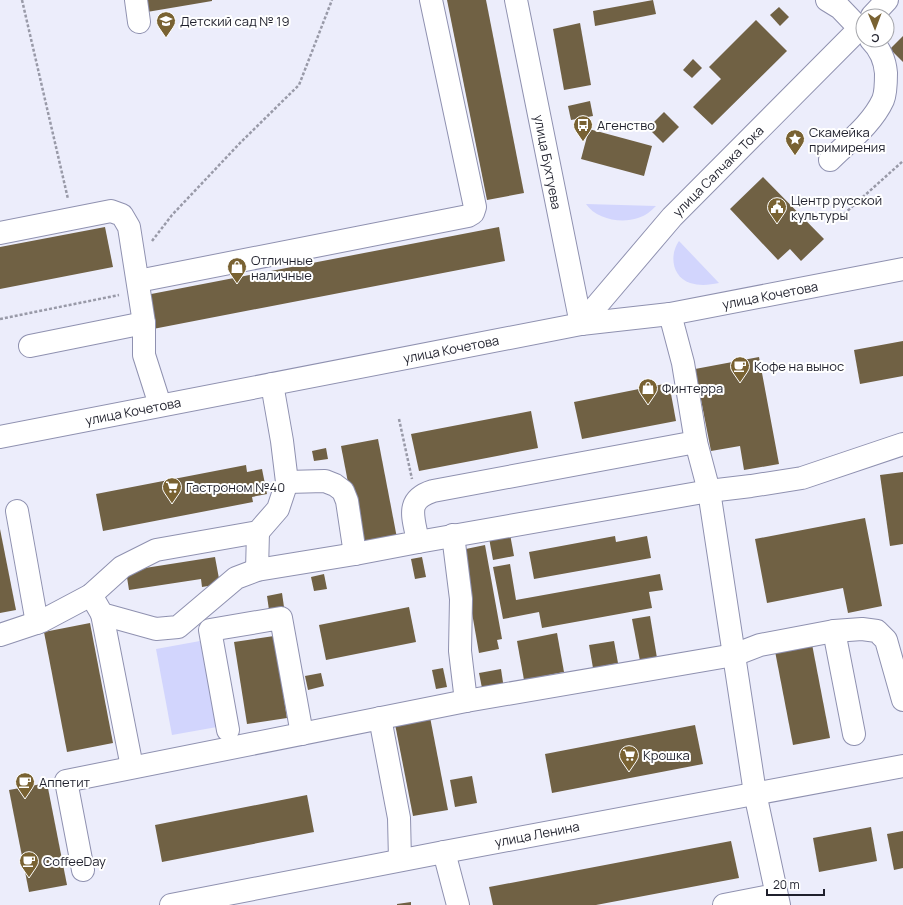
<svg xmlns="http://www.w3.org/2000/svg" width="903" height="905" viewBox="0 0 903 905" font-family="Manrope,sans-serif">
<style>
.green{fill:#d2d5fd}
.building{fill:#706144}
.lines{fill:none;stroke-linecap:round;stroke-linejoin:round}
.minor-casing{stroke:#8f91b0;stroke-width:24}
.major-casing{stroke:#8f91b0;stroke-width:24}
.path{stroke:#999aa8;stroke-width:2.5;stroke-dasharray:3 2;stroke-linecap:butt}
.minor{stroke:#fff;stroke-width:22}
.major{stroke:#fff;stroke-width:22}
.labels{text-anchor:middle;dominant-baseline:central;stroke-width:4;stroke-linejoin:round;paint-order:stroke}
.poi-label{font-size:13px;fill:#1f202c;stroke:#fff;text-anchor:start}
.street-label{font-size:13px;fill:#1f202c;stroke:#fff}
</style>
<rect width="100%" height="100%" fill="#ecedfb"/>
<g class="green">
<path d="M 586,204 L 656,206 C 651,211 645,216 638,218 C 621,224 596,219 586,204 Z"/>
<path d="M 679,241 L 719,283 C 709,285 700,286 690,283 C 672,277 669,255 679,241 Z"/>
<path d="M 200,641 L 217,727 L 172,735 L 156,649 Z"/>
</g>
<g class="building">
<path d="M 145,0 L 212,0 L 212,1 L 147,12 Z"/>
<path d="M 447,0 L 486,0 L 524,193 L 487,200 Z"/>
<path d="M 653,0 L 656,14 L 595,26 L 593,11 Z"/>
<path d="M 779,7 L 789,17 L 780,26 L 770,15 Z"/>
<path d="M 756,20 L 787,51 L 712,125 L 693,107 L 721,79 L 709,67 Z"/>
<path d="M 580,23 L 591,85 L 564,90 L 553,29 Z"/>
<path d="M 903,36 L 903,62 L 890,49 Z"/>
<path d="M 693,59 L 702,68 L 692,78 L 683,70 Z"/>
<path d="M 590,101 L 593,116 L 571,120 L 568,106 Z"/>
<path d="M 664,112 L 679,127 L 663,143 L 648,128 Z"/>
<path d="M 589,129 L 652,146 L 644,176 L 581,159 Z"/>
<path d="M 763,177 L 824,239 L 801,261 L 790,249 L 778,260 L 730,209 Z"/>
<path d="M 105,227 L 113,267 L 0,289 L 0,247 Z"/>
<path d="M 499,227 L 505,261 L 153,329 L 146,295 Z"/>
<path d="M 903,341 L 903,376 L 860,384 L 854,350 Z"/>
<path d="M 759,357 L 779,464 L 744,470 L 740,446 L 711,451 L 695,369 Z"/>
<path d="M 669,383 L 676,421 L 582,439 L 574,402 Z"/>
<path d="M 531,411 L 538,448 L 419,471 L 411,434 Z"/>
<path d="M 378,439 L 397,538 L 360,545 L 341,446 Z"/>
<path d="M 326,448 L 328,459 L 314,461 L 312,451 Z"/>
<path d="M 246,465 L 247,472 L 262,469 L 267,494 L 252,497 L 253,502 L 103,531 L 96,494 Z"/>
<path d="M 903,472 L 903,544 L 890,546 L 880,475 Z"/>
<path d="M 865,518 L 882,606 L 848,613 L 843,588 L 767,603 L 755,539 Z"/>
<path d="M 0,529 L 16,610 L 0,613 Z"/>
<path d="M 510,534 L 514,556 L 493,560 L 489,538 Z"/>
<path d="M 615,536 L 616,542 L 647,536 L 651,558 L 534,579 L 529,552 Z"/>
<path d="M 485,545 L 502,639 L 497,640 L 499,649 L 479,653 L 461,550 Z"/>
<path d="M 215,557 L 220,584 L 202,587 L 201,579 L 129,590 L 126,571 Z"/>
<path d="M 422,557 L 426,577 L 415,579 L 411,559 Z"/>
<path d="M 510,564 L 516,600 L 660,574 L 663,590 L 649,592 L 652,608 L 542,628 L 539,612 L 503,619 L 493,567 Z"/>
<path d="M 324,574 L 327,589 L 314,591 L 311,577 Z"/>
<path d="M 282,593 L 284,607 L 269,610 L 267,596 Z"/>
<path d="M 409,607 L 416,642 L 326,660 L 319,625 Z"/>
<path d="M 650,616 L 657,658 L 640,661 L 632,619 Z"/>
<path d="M 90,623 L 113,743 L 67,752 L 44,632 Z"/>
<path d="M 557,633 L 564,672 L 524,680 L 517,641 Z"/>
<path d="M 274,636 L 287,718 L 247,724 L 234,642 Z"/>
<path d="M 811,639 L 830,738 L 793,745 L 774,646 Z"/>
<path d="M 614,641 L 618,663 L 593,668 L 589,645 Z"/>
<path d="M 443,668 L 447,687 L 436,689 L 432,670 Z"/>
<path d="M 501,669 L 504,689 L 483,693 L 479,673 Z"/>
<path d="M 321,673 L 324,686 L 308,690 L 305,676 Z"/>
<path d="M 429,712 L 448,810 L 413,816 L 394,719 Z"/>
<path d="M 695,725 L 703,764 L 552,793 L 545,754 Z"/>
<path d="M 472,776 L 477,803 L 455,807 L 450,780 Z"/>
<path d="M 47,783 L 67,885 L 29,892 L 9,790 Z"/>
<path d="M 307,795 L 314,832 L 162,862 L 155,825 Z"/>
<path d="M 871,827 L 877,861 L 819,872 L 813,838 Z"/>
<path d="M 903,831 L 903,868 L 894,870 L 887,834 Z"/>
<path d="M 731,841 L 739,878 L 596,905 L 493,905 L 489,887 Z"/>
<path d="M 411,902 L 411,905 L 397,905 L 397,904 Z"/>
</g>
<g class="lines">
<g class="minor-casing">
<g id="minor">
<path d="M 136,0 L 139,22"/>
<path d="M 516,0 L 581,324"/>
<path d="M 827,0 L 840,8 L 863,32"/>
<path d="M 872,16 L 887,0"/>
<path d="M 830,160 C 848,142 872,124 883,100 C 886,93 886,81 886,73 C 885,61 880,49 871,40"/>
<path d="M 0,233 L 111,211 L 122,215 L 129,227 L 144,323 L 144,355 L 160,405"/>
<path d="M 138,281 L 468,216 L 473,213 L 475,207 L 431,0"/>
<path d="M 581,324 L 672,217 L 863,25"/>
<path d="M 30,346 L 144,323"/>
<path d="M 696,442 L 709,491 L 755,793 L 779,905"/>
<path d="M 287,482 L 325,481 L 335,485 L 343,491 L 347,501 L 355,554"/>
<path d="M 17,511 L 37,623"/>
<path d="M 453,535 L 461,599 L 460,651 L 466,701"/>
<path d="M 418,542 L 709,491 L 751,486 L 802,478 L 903,444"/>
<path d="M 257,570 L 258,532"/>
<path d="M 91,595 L 102,614 L 156,629 L 178,627 L 236,578 L 257,570 L 355,554 L 418,542 C 414,518 404,500 433,491 L 696,442 L 683,363 L 670,314"/>
<path d="M 102,614 L 132,767"/>
<path d="M 834,631 L 854,734"/>
<path d="M 0,635 L 42,621 L 91,595 L 122,567 L 156,550 L 258,532 L 278,509 L 287,482 L 282,441 L 272,384"/>
<path d="M 380,718 L 399,818 L 400,860"/>
<path d="M 228,730 L 210,630 L 281,618 L 302,734"/>
<path d="M 444,852 L 458,905"/>
<path d="M 83,870 L 66,781 L 466,701 L 734,655 L 760,645 L 834,631 L 862,629 L 877,631 L 886,640 L 903,700"/>
<path d="M 171,905 L 444,852 L 903,766"/>
<path d="M 724,905 L 776,895"/>
</g>
</g>
<g class="major-casing">
<path id="major" d="M 0,437 L 581,324 L 670,314 L 903,269"/>
</g>
<g class="path">
<path d="M 22,0 L 68,199"/>
<path d="M 844,214 L 903,161"/>
<path d="M 152,241 L 172,215 L 240,143 L 299,85 L 332,0"/>
<path d="M 0,319 L 119,295"/>
<path d="M 399,419 L 412,479"/>
</g>
<use href="#minor" class="minor"/>
<use href="#major" class="major"/>
</g>
<defs>
<g id="school-pin" transform="scale(1)"><path d="M0 17L-7.5 6A9.5 9.5 0 1 1 7.5 6Z" fill="#796232" stroke="#fff"/><path d="M0-5L7-2L0 1L-7-2ZM-4 1L0 2.5L4 1V4Q0 6-4 4Z" fill="#fff"/></g>
<g id="bus-pin" transform="scale(1)"><path d="M0 17L-7.5 6A9.5 9.5 0 1 1 7.5 6Z" fill="#796232" stroke="#fff"/><path d="M-5-6H5V4H4V6H2V4H-2V6H-4V4H-5ZM-3.5-4V0h7V-4ZM-3.5 1.2v1.5H-2V1.2ZM2 1.2v1.5H3.5V1.2Z" fill="#fff"/></g>
<g id="sight-pin" transform="scale(1)"><path d="M0 17L-7.5 6A9.5 9.5 0 1 1 7.5 6Z" fill="#796232" stroke="#fff"/><path d="M0-6L1.8-2.2L6-1.7L2.9 1.2L3.7 5.4L0 3.3L-3.7 5.4L-2.9 1.2L-6-1.7L-1.8-2.2Z" fill="#fff"/></g>
<g id="civic-pin" transform="scale(1)"><path d="M0 17L-7.5 6A9.5 9.5 0 1 1 7.5 6Z" fill="#796232" stroke="#fff"/><path d="M-.6-6.5H3V-4.5H.6V-3L4-1V1h2V6H-6V1h2V-1L-.6-3ZM-1.2 2.5V6h2.4V2.5Z" fill="#fff"/></g>
<g id="shop-pin" transform="scale(1)"><path d="M0 17L-7.5 6A9.5 9.5 0 1 1 7.5 6Z" fill="#796232" stroke="#fff"/><path d="M-5-2.5h2.3a2.7 3.5 0 0 1 5.4 0H5L5.5 6h-11ZM-1.5-2.5h3a1.5 2.3 0 0 0-3 0Z" fill="#fff"/></g>
<g id="cafe-pin" transform="scale(1)"><path d="M0 17L-7.5 6A9.5 9.5 0 1 1 7.5 6Z" fill="#796232" stroke="#fff"/><path d="M-5.5-4.5H6V0H3Q3 3.5 0 3.5H-2.5Q-5.5 3.5-5.5 0ZM3-3.2v2h1.7v-2ZM-6 4.5H4V6H-6Z" fill="#fff"/></g>
<g id="supermarket-pin" transform="scale(1)"><path d="M0 17L-7.5 6A9.5 9.5 0 1 1 7.5 6Z" fill="#796232" stroke="#fff"/><path d="M-6-5.5h2.5l.6 2H6L4.5 2H-2.5L-4.4-4H-6ZM-1.5 3.2a1.3 1.3 0 1 0 .1 0ZM3 3.2a1.3 1.3 0 1 0 .1 0Z" fill="#fff"/></g>
</defs>
<g fill-rule="evenodd">
<use href="#school-pin" x="166" y="21"/>
<use href="#bus-pin" x="583" y="125"/>
<use href="#sight-pin" x="795" y="139"/>
<use href="#civic-pin" x="777" y="207"/>
<use href="#shop-pin" x="237" y="267"/>
<use href="#cafe-pin" x="740" y="366"/>
<use href="#shop-pin" x="648" y="388"/>
<use href="#supermarket-pin" x="172" y="487"/>
<use href="#supermarket-pin" x="629" y="755"/>
<use href="#cafe-pin" x="25" y="782"/>
<use href="#cafe-pin" x="29" y="861"/>
</g>
<g class="labels">
<g class="poi-label">
<text x="180" y="21">Детский сад № 19</text>
<text x="597" y="125">Агенство</text>
<text x="809" y="132">Скамейка<tspan x="809" dy="15">примирения</tspan></text>
<text x="791" y="200">Центр русской<tspan x="791" dy="15">культуры</tspan></text>
<text x="251" y="260">Отличные<tspan x="251" dy="15">наличные</tspan></text>
<text x="754" y="366">Кофе на вынос</text>
<text x="662" y="388">Финтерра</text>
<text x="186" y="487">Гастроном №40</text>
<text x="643" y="755">Крошка</text>
<text x="39" y="782">Аппетит</text>
<text x="43" y="861">CoffeeDay</text>
</g>
<g class="street-label">
<text transform="translate(548 162) rotate(79)">улица Бухтуева</text>
<text transform="translate(718 171) rotate(-45)">улица Салчака Тока</text>
<text transform="translate(770 295) rotate(-11)">улица Кочетова</text>
<text transform="translate(451 349) rotate(-11)">улица Кочетова</text>
<text transform="translate(133 411) rotate(-11)">улица Кочетова</text>
<text transform="translate(537 834) rotate(-11)">улица Ленина</text>
</g>
</g>
<g transform="translate(875 28) rotate(179)"><circle r="19" fill="#ffffff" stroke="#a5a6ab"/>
<path d="M0-3L7 15L0 10L-7 15Z" fill="#796232"/>
<text y="-6" font-size="11" font-weight="bold" text-anchor="middle" fill="#1f202c">С</text>
</g>
<path d="M767 889v6h57v-6" fill="none" stroke="#1f202c" stroke-width="2"/>
<text x="773" y="889" font-size="12" fill="#1f202c" stroke="#ffffff" stroke-width="3" paint-order="stroke">20 m</text>
</svg>
